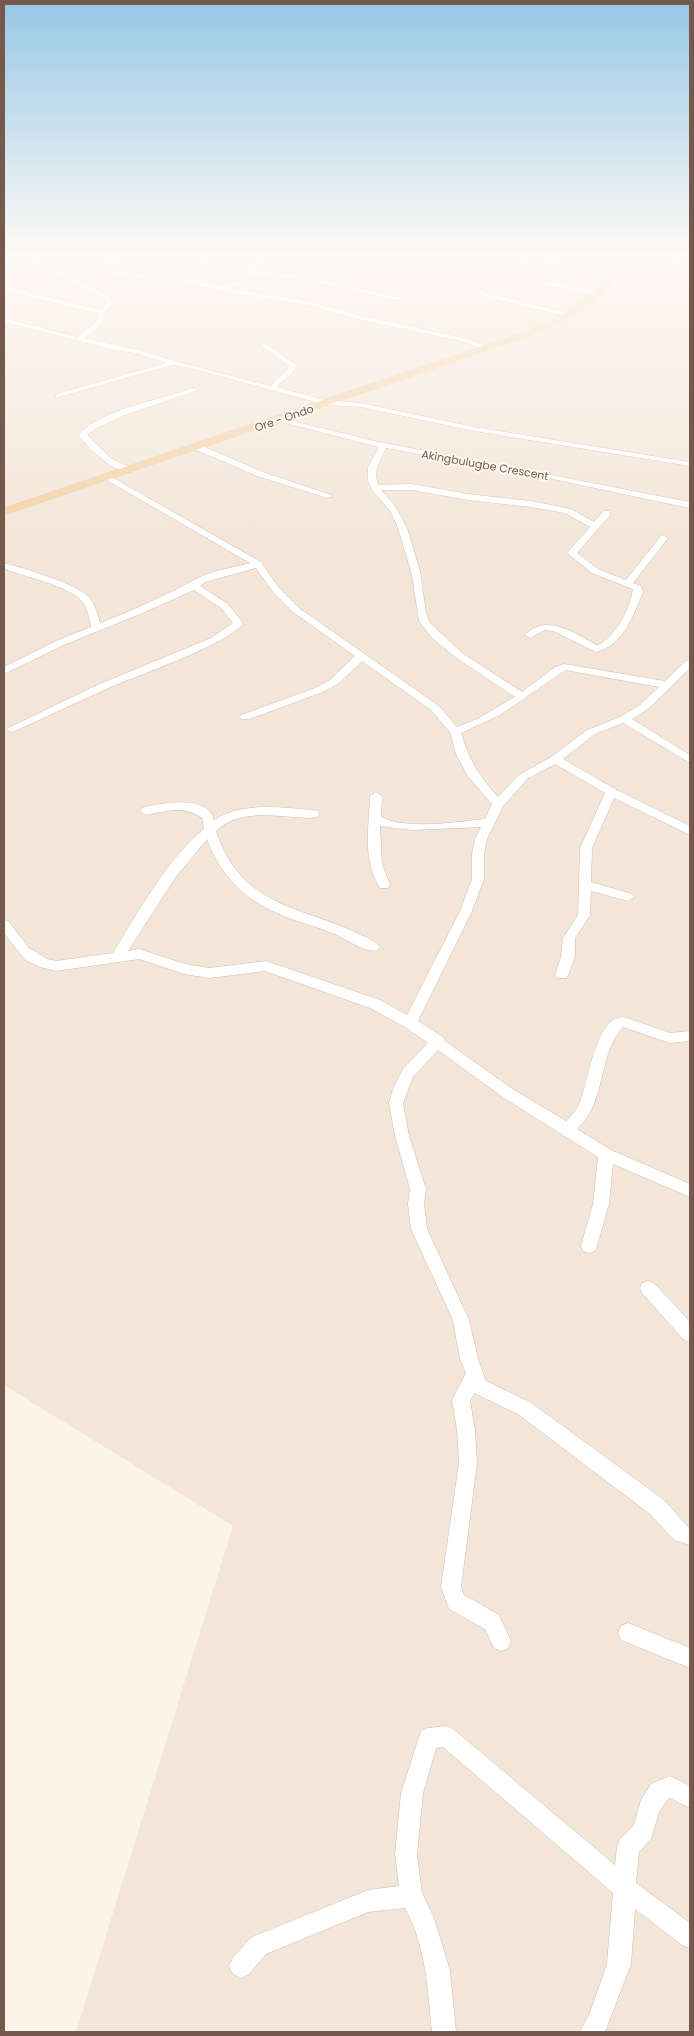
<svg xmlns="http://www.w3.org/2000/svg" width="694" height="2036" viewBox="0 0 694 2036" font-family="Poppins,sans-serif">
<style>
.residential{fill:#f3e5d8}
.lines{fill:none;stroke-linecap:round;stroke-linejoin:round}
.minor-casing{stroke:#d0bdb1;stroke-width:1}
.major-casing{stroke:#d9d1cd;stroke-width:1}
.minor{fill:#fff;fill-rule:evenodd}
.major{fill:#f7d2a5;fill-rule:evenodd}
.labels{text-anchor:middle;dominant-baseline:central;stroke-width:4;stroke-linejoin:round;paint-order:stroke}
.far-street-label{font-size:11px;fill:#76594d;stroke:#fef7f0}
</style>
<rect width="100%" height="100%" fill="#fcf3e9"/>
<path class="residential" d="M 4,257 L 690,257 L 690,2032 L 76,2032 L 233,1526 L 4,1385 Z"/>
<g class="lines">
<g class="minor-casing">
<g id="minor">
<path d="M 20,257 L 27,257 L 81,281 L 111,297 L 112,304 L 105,312 L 105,317 L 100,326 L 84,338 L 138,350 L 178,362 L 271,386 C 276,377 286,374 289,366 L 262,346 L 261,345 L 264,343 L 297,365 L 293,373 L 279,384 L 278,387 L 280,388 L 325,400 L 361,403 L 474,427 L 690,462 L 690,466 L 474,431 L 361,407 L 326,405 L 194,369 L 172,365 L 56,398 L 56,394 L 166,363 L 135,353 L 114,350 L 4,322 L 4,318 L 77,337 L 95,323 L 99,314 L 4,290 L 4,286 L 100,310 L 106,304 L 106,299 Z"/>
<path d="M 110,257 L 116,257 L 113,269 L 117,271 L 189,280 L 205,257 L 211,257 L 195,281 C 227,288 241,289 256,257 L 262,257 L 255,271 L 298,275 L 401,298 L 398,300 L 298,279 L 252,275 L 244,283 L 229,288 L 308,301 L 358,315 L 464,338 L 494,349 L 490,351 L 460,341 L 357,319 L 307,305 L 232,293 L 191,284 L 115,275 L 107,269 Z"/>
<path d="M 525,257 L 535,257 L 619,275 L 616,277 L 531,259 L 513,273 L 509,273 L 509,271 Z"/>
<path d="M 655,257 L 663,257 L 690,264 L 690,268 Z"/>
<path d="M 544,281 L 599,291 L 602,293 L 599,295 L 542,284 L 542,282 Z"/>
<path d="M 479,291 L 570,314 L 571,315 L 568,317 L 477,294 L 477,292 Z"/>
<path d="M 192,388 L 199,390 L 125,415 L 97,428 L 87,435 L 112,459 L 132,468 L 132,472 C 113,474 89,448 78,435 C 104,408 158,401 192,388 Z"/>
<path d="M 277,417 L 374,441 L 690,502 L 690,508 L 670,504 L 534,475 L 386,448 L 377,467 L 376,476 L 378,485 L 412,484 L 468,494 L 531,501 L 571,509 L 594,522 L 604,511 L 610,511 L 610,515 L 577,553 L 598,569 L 626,580 L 661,536 L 664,535 L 668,538 L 633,583 L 641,586 L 643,592 C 633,616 624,645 596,652 L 553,631 L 545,630 L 530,638 L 525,635 C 547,612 575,634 597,645 C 614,640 631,607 633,589 L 592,573 L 567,553 L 590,527 L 565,513 L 531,507 L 468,500 L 412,490 L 381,490 L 395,506 L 407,528 L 420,571 L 426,613 L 430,623 L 462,653 L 522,692 L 555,667 L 564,664 L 665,681 L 686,661 L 690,660 L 690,668 L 648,709 L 632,719 L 690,755 L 690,763 L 623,723 L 595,734 L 563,759 L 615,789 L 690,826 L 690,835 L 614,798 L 592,848 L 591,882 L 632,894 L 634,897 L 628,901 L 591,891 L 590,915 L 575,938 L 575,957 L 567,978 L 557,978 L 555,975 L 561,957 L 563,938 L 578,915 L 580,848 L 605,793 L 555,764 L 527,779 L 503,806 L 487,839 L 484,854 L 484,879 L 472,911 L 418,1021 L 443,1037 L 445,1041 L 514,1090 L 566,1121 C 573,1115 578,1108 581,1099 C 589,1080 597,1010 627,1018 L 670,1033 L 690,1031 L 690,1041 L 670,1043 L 623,1027 C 597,1055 607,1102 577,1129 L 611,1150 L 690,1184 L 690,1197 L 613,1164 L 609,1204 L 597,1246 L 595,1251 L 589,1253 L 583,1251 L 581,1246 L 593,1204 L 598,1157 L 504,1098 L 438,1050 L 413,1077 L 403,1103 L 409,1136 L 426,1189 L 424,1204 L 427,1229 L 469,1320 L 478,1359 L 486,1381 L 530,1402 L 664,1500 L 687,1526 L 690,1527 L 690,1545 L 674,1540 L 650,1514 L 518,1414 L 474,1393 L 470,1401 L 475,1430 L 477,1463 L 461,1587 L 464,1595 L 499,1615 L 511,1641 L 508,1648 L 501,1651 L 494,1648 L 485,1629 L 449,1609 L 441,1587 L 459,1463 L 457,1430 L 452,1400 L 466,1373 L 460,1359 L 453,1320 L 411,1229 L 408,1204 L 410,1189 L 395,1136 L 389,1103 L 393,1089 L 403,1069 L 428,1043 L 405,1027 L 370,1008 L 265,971 L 209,978 L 184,974 L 139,959 L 56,971 L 40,967 L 25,960 L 4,933 L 4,920 L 9,922 L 29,948 L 47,959 L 56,961 L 113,953 C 138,912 167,859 204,829 L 202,818 C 185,805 166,811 146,815 L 140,811 L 142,808 C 160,803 208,794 214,820 C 243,801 281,808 313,810 L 317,811 L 319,814 L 317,817 C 310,819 301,817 294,817 C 267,815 236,811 216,831 C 241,906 296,905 357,933 C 364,937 375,940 380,947 L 378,950 C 366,954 346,939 335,934 C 316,926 296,922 277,913 C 245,900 218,872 207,839 L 175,878 L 128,951 L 139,949 L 185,964 L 209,968 L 266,961 L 380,1000 L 407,1015 L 460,911 L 472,879 L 472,854 L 475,839 L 481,827 L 412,830 L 380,826 L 382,864 L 390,885 L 388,888 L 380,888 C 362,859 369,828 370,796 L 376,792 L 382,796 L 381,817 C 407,830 456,822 485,819 L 492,804 L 467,775 L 456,754 L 450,732 L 431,710 L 362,661 L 338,684 L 323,692 L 249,719 L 241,719 L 240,717 L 241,715 L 315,688 L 330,680 L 355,656 L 293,612 L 273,592 L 256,568 L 205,582 L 200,586 L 228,604 L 243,623 C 225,647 133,676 102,691 C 73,704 44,718 15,731 L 11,732 L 6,729 L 95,686 L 211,638 L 233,623 L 221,608 L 194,590 L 145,612 L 66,644 L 4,674 L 4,667 L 58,640 L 91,627 C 89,619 88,608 82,601 C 69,586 23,576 4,569 L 4,563 C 23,568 78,584 90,598 C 95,605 98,615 100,623 C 134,610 166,595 198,578 C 213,570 234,568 250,563 L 105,479 L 105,475 L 108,475 L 261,562 L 279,588 L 299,608 L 439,706 L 457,727 L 479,718 L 515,697 L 455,657 L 432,638 L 419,621 L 412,575 L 398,528 L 391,512 L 373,491 L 368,481 L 368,467 L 379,447 L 277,421 ZM 565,670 L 659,687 L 640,705 L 620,717 L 587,730 L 551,757 L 519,775 L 498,797 C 478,774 470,762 461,733 L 500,715 Z"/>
<path d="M 194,445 L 200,445 L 263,472 L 334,496 L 327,498 L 257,476 L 194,449 Z"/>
<path d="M 648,1281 L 654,1283 L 690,1322 L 690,1342 L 684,1340 L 642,1293 L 640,1288 L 642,1283 Z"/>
<path d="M 628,1623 L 690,1648 L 690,1668 L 621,1640 L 618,1633 L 621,1626 Z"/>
<path d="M 446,1726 L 453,1729 L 615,1865 L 617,1847 L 620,1839 L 634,1825 L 641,1800 L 651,1784 L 670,1776 L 690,1786 L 690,1808 L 670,1798 L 667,1800 L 659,1812 L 651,1839 L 639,1852 L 636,1883 L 690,1923 L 690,1948 L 682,1945 L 635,1909 L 631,1964 L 605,2032 L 580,2032 L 589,2015 L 607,1964 L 613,1893 L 443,1747 L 436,1748 L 423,1793 L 417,1855 L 422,1893 L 434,1918 L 450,1971 L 456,2032 L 432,2032 C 428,1990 426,1946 405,1908 L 368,1912 L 266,1954 L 249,1974 L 241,1978 L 233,1974 L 229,1966 L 233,1958 L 250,1938 L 368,1890 L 399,1886 L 395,1855 L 401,1793 L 421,1731 L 428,1728 Z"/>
</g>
</g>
<g class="major-casing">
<path id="major" d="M 620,257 L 628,257 C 605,300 576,316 533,335 L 4,515 L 4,508 L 527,331 C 568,313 598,298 620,257 Z"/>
</g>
<use href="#minor" class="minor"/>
<use href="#major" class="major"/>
</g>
<linearGradient id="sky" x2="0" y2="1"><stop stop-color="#97c7e7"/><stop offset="0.47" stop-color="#fefaf5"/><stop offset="1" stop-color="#fefaf5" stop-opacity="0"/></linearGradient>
<rect width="694" height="542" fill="url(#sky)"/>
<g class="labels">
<g class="far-street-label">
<text transform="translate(284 418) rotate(-19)">Ore - Ondo</text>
<text transform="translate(485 465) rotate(10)">Akingbulugbe Crescent</text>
</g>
</g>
<rect width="694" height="2036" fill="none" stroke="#76594d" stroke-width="10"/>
</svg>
